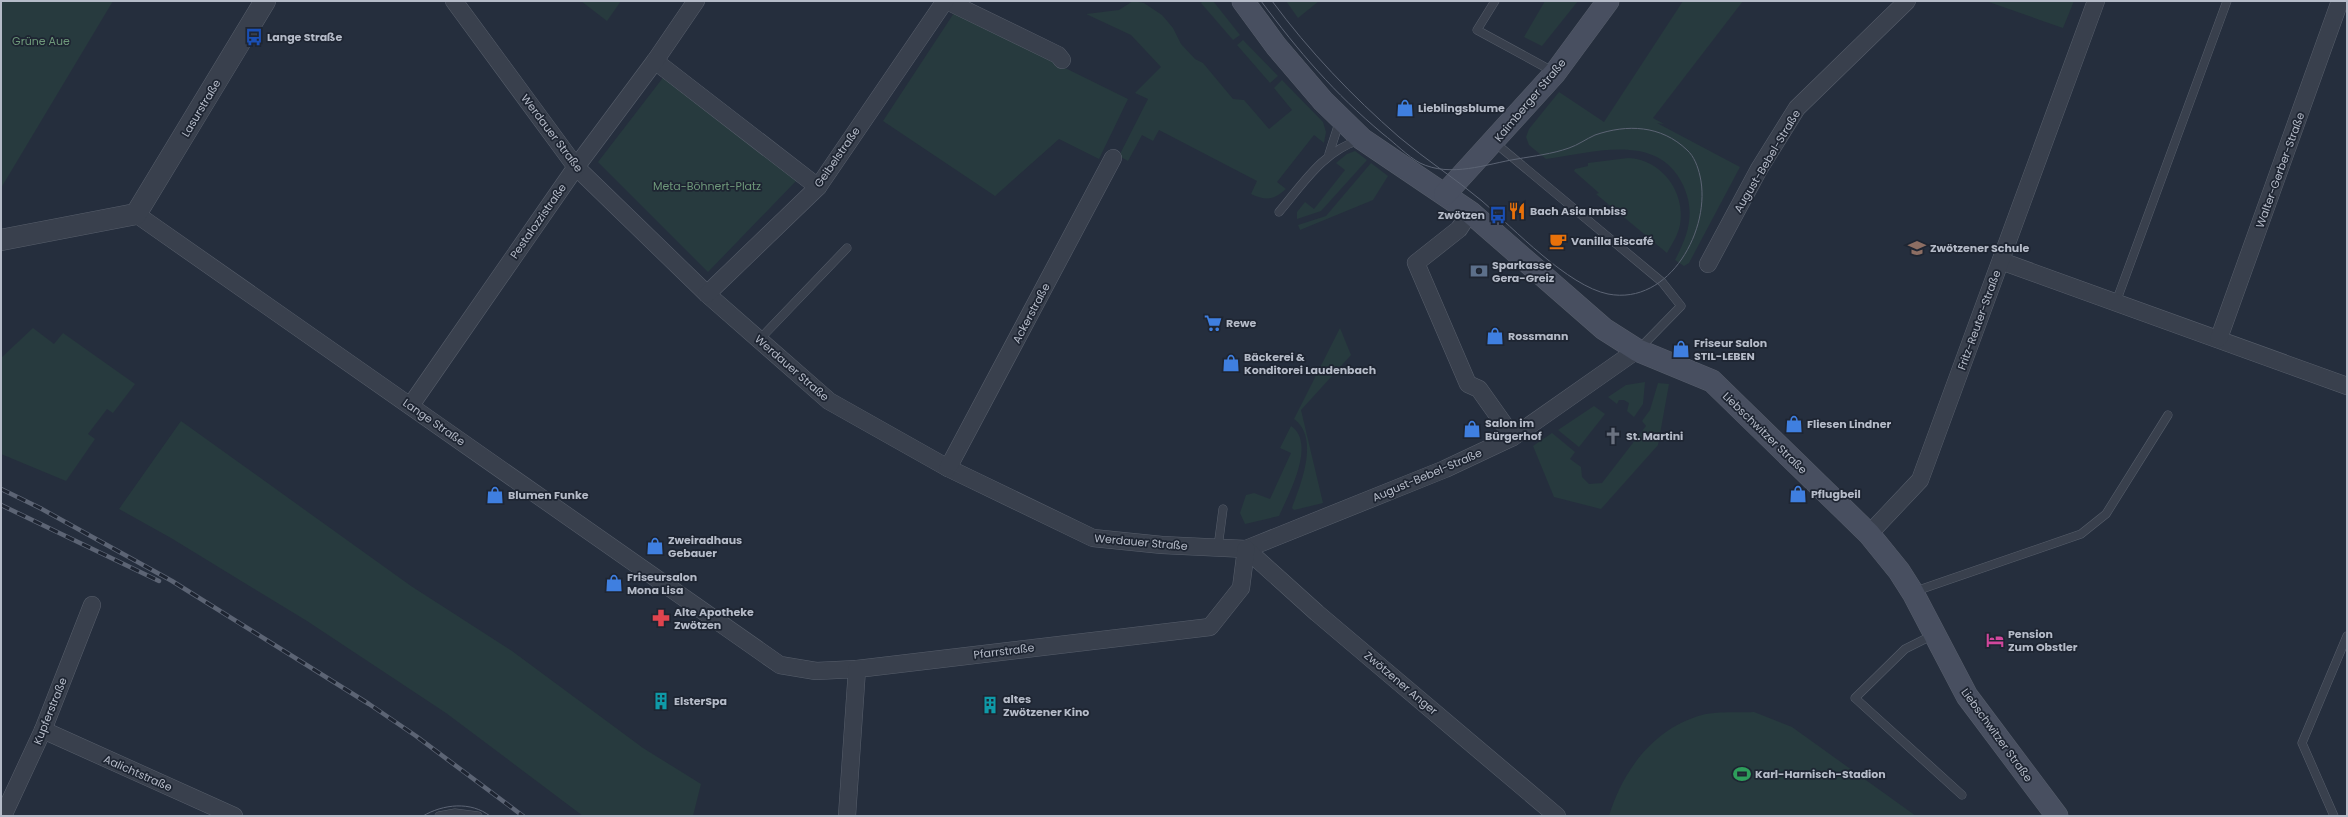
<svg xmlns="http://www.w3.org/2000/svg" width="2348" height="817" viewBox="0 0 2348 817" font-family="Poppins,sans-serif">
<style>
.green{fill:#273a3e}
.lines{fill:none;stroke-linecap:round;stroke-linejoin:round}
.service-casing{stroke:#575e6b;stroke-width:9}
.minor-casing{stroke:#575e6b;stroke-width:18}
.tertiary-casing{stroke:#575e6b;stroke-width:22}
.secondary-casing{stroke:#575e6b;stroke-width:23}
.service{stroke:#39404d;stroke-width:8}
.minor{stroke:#39404d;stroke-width:17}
.tertiary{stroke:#39404d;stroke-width:21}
.secondary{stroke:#484f60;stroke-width:22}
.tram{stroke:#5c6474;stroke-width:1}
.rail-casing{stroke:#5c6474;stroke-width:4.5}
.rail{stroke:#1e2532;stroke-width:3;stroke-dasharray:9;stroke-linecap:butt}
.labels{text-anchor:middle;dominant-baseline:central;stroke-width:3.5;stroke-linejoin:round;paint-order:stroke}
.poi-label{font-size:11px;font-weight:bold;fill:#b5bbc8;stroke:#1e2532;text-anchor:start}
.park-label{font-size:11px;fill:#6e987a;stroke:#1e2532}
.street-label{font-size:11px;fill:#b5bbc8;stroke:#1e2532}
</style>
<rect width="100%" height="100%" fill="#252e3d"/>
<g class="green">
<path d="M 1,1 L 113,1 L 1,188 Z"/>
<path d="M 581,1 L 621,1 L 607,21 Z"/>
<path d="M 1133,1 L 1144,3 L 1162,15 L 1173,28 L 1181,44 L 1195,59 L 1203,63 L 1233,99 L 1244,100 L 1269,129 L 1292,110 L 1274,88 L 1282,80 L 1323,122 L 1326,132 L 1324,143 L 1314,135 L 1277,182 L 1286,189 C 1274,200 1266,201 1251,194 L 1257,181 L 1159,130 L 1153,141 L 1142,135 L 1128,161 L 1119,156 L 1148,99 L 1135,93 L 1161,67 L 1131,35 L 1086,14 L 1119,10 Z"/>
<path d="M 1203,1 L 1213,1 L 1240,35 L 1233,40 L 1201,3 Z"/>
<path d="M 1286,1 L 1319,1 L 1298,18 Z"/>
<path d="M 1545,1 L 1578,1 L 1542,46 L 1524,37 Z"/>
<path d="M 1683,1 L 1743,1 L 1653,118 L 1664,124 L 1657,123 L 1740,167 L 1689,263 L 1684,266 L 1675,260 C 1688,235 1696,213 1683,185 C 1658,131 1592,153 1546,159 L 1529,145 L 1526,137 L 1529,129 L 1559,92 L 1604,122 Z"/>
<path d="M 1986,1 L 2074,1 L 2063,28 Z"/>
<path d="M 954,13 L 1128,99 L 1099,159 L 1059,139 L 995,196 L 883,121 Z"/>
<path d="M 1243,40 L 1278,76 L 1270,83 L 1237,45 Z"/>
<path d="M 665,75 L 797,180 L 708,272 L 598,162 Z"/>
<path d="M 1355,151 L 1367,160 L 1321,211 L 1297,219 L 1297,212 L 1305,202 L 1314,209 L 1345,170 L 1336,163 L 1347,154 Z"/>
<path d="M 1628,158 C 1661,159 1686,192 1680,225 C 1678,235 1672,244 1667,253 L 1596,194 L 1599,193 L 1574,171 L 1575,169 L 1588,166 L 1588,163 Z"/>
<path d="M 1371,163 L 1388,176 L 1373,200 L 1300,230 L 1298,225 L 1326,216 Z"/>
<path d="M 33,328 L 54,344 L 63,333 L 135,384 L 113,413 L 107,409 L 88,434 L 95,439 L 66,481 L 1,454 L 1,358 Z"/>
<path d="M 1340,328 L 1351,355 L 1301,410 L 1323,503 L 1294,510 L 1292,508 C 1301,484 1320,438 1294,419 Z"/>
<path d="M 1645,382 L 1643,404 L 1634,417 L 1627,411 L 1629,403 L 1624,400 L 1619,400 L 1617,404 L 1608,397 L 1626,385 Z"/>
<path d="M 1658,383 L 1669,384 L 1658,445 L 1601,509 L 1554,497 L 1533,446 L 1552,433 L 1575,452 L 1570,459 L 1581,467 L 1582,477 L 1589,484 L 1602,483 L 1646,426 L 1642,421 L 1650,410 Z"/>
<path d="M 1594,406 L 1605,414 L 1579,447 L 1558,430 Z"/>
<path d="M 181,421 L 411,586 L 512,651 L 643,748 L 701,784 L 693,816 L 583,816 L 446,713 L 307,621 L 171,538 L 119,509 Z"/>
<path d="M 1291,426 C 1317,443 1288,496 1279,516 L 1245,524 L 1240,513 L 1246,495 L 1254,493 L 1270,499 L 1291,453 L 1280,448 Z"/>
<path d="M 1754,712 L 1792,727 L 1916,816 L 1609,816 C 1623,770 1654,728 1702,715 C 1718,711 1738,713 1754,712 Z"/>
</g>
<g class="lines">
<g class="service-casing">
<g id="service">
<path d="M 1495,1 L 1477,30 L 1554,72"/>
<path d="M 1494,142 L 1662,282 L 1681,306 L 1639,349"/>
<path d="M 1329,154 L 1340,120"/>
<path d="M 1279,212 C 1302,185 1324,150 1360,140"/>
<path d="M 2116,302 L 2227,1"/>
<path d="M 759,340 L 847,248"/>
<path d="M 1218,547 L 1223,509"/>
<path d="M 1913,592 L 2081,534 L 2106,514 L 2168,415"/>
<path d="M 1933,635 L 1905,649 L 1855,698 L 1962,795"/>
<path d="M 439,816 L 455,813 L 478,816"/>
<path d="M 2334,816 L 2302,743 L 2347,636"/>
</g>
</g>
<g class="minor-casing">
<g id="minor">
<path d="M 454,1 L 576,167 L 707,294 L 829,401 L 948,468 L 1093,538 L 1162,545 L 1246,549 L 1445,469 L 1513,437 L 1637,350"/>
<path d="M 947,1 L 1058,55 L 1062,60"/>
<path d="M 655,61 L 818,187"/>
<path d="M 1470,212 L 1459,229 L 1416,263 L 1468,384 L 1479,389 L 1513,437"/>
<path d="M 136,214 L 780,665 L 816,671 L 857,669"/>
<path d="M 2001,261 L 2347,386"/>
<path d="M 1708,264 L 1759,169 L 1797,108 L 1907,1"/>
<path d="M 707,294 L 818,187 L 945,1"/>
<path d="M 2219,338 L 2340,1"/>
<path d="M 411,405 L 576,167 L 655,61 L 696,1"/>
<path d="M 948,468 L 1113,158"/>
<path d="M 1869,534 L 1920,480 L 2096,1"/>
<path d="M 1246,549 L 1317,613 L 1557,816"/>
<path d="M 43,730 L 234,816"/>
<path d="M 3,816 L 43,730 L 92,605"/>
<path d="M 847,816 L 857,669 L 1210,627 L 1241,588 L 1246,549"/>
</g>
</g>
<g class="tertiary-casing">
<path id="tertiary" d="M 1,240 L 136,214 L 265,1"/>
</g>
<g class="secondary-casing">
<g id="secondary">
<path d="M 1243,1 L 1276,46 L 1323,101 L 1362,139 L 1470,212 L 1604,329 L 1637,350 L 1712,381 L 1869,534 L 1899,571 L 1913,593 L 1967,696 L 2057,816"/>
<path d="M 1445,194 L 1555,73 L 1608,1"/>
</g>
</g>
<use href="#service" class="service"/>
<use href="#minor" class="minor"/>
<use href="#tertiary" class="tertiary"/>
<use href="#secondary" class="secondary"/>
<g class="tram">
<path d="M 1261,1 C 1299,52 1334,93 1383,134 C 1395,143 1407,156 1420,163 C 1451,178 1486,164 1517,159 C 1534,156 1552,154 1569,148 C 1578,145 1586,139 1595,135 C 1627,124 1661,125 1687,150 C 1694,156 1698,167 1700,176 C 1712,228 1670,306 1608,294 C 1568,286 1514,229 1482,201 C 1456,179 1426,160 1399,137 C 1352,96 1309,51 1272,1"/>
<path d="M 423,816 C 443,804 471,801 490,816"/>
</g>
<g class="rail-casing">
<g id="rail">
<path d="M 1,489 L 40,508 L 172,581 L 369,704 L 416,736 L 523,816"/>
<path d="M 1,505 L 159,581"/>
</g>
</g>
<use href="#rail" class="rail"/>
</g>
<defs>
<g id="bus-bare" transform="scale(1.38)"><path d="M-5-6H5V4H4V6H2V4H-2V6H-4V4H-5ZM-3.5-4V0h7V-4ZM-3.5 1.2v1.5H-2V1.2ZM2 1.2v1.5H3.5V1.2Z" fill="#1a4fb4" stroke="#1e2532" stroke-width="2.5" paint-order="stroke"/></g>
<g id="shop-bare" transform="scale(1.38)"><path d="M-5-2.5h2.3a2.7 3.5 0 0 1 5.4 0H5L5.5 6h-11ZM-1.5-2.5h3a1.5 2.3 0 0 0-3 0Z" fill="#3f7fe0" stroke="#1e2532" stroke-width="2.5" paint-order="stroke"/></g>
<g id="restaurant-bare" transform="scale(1.38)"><path d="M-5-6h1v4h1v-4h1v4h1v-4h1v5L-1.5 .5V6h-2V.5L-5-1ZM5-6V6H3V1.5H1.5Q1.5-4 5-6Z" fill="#e8710a" stroke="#1e2532" stroke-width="2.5" paint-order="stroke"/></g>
<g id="cafe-bare" transform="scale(1.38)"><path d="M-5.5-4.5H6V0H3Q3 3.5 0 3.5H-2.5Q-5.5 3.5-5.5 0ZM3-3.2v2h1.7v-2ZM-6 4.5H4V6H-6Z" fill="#e8710a" stroke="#1e2532" stroke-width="2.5" paint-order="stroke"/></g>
<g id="school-bare" transform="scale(1.38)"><path d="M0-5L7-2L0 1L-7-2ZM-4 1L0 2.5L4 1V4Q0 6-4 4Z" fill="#8d6e63" stroke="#1e2532" stroke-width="2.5" paint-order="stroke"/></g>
<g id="bank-bare" transform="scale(1.38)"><path d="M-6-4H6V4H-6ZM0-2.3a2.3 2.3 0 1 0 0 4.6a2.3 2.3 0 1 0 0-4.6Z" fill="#5c6f8a" stroke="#1e2532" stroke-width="2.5" paint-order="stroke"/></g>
<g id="supermarket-bare" transform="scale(1.38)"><path d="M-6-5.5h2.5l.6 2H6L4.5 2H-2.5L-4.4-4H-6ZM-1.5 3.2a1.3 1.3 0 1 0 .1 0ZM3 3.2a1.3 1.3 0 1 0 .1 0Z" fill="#3f7fe0" stroke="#1e2532" stroke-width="2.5" paint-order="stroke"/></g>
<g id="church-bare" transform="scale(1.38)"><path d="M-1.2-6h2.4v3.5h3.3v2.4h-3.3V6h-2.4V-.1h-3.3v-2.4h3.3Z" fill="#6b7280" stroke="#1e2532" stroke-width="2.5" paint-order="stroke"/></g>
<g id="pharmacy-bare" transform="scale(1.38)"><path d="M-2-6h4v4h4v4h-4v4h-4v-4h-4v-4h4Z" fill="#e0444e" stroke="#1e2532" stroke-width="2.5" paint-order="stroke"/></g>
<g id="hotel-bare" transform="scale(1.38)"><path d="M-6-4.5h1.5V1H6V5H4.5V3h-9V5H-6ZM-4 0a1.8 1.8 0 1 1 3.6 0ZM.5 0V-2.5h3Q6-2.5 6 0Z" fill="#d1479c" stroke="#1e2532" stroke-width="2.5" paint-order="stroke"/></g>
<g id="building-bare" transform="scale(1.38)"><path d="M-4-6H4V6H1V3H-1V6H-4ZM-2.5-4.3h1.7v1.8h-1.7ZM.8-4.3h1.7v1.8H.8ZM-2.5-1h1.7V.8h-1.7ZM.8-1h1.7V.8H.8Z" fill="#0f9aa8" stroke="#1e2532" stroke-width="2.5" paint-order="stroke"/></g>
<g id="stadium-bare" transform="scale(1.38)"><path d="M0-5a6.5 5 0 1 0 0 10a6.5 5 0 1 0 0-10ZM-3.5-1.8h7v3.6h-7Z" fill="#2e9e5b" stroke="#1e2532" stroke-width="2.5" paint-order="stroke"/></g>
</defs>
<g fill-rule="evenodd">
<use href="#bus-bare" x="254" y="37"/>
<use href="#shop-bare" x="1405" y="108"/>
<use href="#restaurant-bare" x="1517" y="211"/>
<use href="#bus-bare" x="1498" y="215"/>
<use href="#cafe-bare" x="1558" y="241"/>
<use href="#school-bare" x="1917" y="248"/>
<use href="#bank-bare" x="1479" y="271"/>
<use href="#supermarket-bare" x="1213" y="323"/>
<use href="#shop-bare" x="1495" y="336"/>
<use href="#shop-bare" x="1681" y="349"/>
<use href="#shop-bare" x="1231" y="363"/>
<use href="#shop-bare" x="1794" y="424"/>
<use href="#shop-bare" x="1472" y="429"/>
<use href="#church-bare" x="1613" y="436"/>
<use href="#shop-bare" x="1798" y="494"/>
<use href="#shop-bare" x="495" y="495"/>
<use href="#shop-bare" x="655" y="546"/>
<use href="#shop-bare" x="614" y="583"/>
<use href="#pharmacy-bare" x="661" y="618"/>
<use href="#hotel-bare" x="1995" y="640"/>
<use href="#building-bare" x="661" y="701"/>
<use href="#building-bare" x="990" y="705"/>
<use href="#stadium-bare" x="1742" y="774"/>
</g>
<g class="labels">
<g class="poi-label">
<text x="267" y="37">Lange Straße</text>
<text x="1418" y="108">Lieblingsblume</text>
<text x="1530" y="211">Bach Asia Imbiss</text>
<text x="1485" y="215" text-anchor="end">Zwötzen</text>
<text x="1571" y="241">Vanilla Eiscafé</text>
<text x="1930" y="248">Zwötzener Schule</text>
<text x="1492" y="265">Sparkasse<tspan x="1492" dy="13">Gera-Greiz</tspan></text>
<text x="1226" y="323">Rewe</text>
<text x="1508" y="336">Rossmann</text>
<text x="1694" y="343">Friseur Salon<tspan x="1694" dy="13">STIL-LEBEN</tspan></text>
<text x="1244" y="357">Bäckerei &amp;<tspan x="1244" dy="13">Konditorei Laudenbach</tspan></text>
<text x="1485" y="423">Salon im<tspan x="1485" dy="13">Bürgerhof</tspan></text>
<text x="1807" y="424">Fliesen Lindner</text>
<text x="1626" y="436">St. Martini</text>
<text x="1811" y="494">Pflugbeil</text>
<text x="508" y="495">Blumen Funke</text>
<text x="668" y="540">Zweiradhaus<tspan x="668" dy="13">Gebauer</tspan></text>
<text x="627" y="577">Friseursalon<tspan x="627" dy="13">Mona Lisa</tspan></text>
<text x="674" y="612">Alte Apotheke<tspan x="674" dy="13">Zwötzen</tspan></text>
<text x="2008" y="634">Pension<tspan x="2008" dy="13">Zum Obstler</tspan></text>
<text x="1003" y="699">altes<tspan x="1003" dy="13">Zwötzener Kino</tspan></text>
<text x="674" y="701">ElsterSpa</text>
<text x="1755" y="774">Karl-Harnisch-Stadion</text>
</g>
<g class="park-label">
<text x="41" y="41">Grüne Aue</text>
<text x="707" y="186">Meta-Böhnert-Platz</text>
</g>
<g class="street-label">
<text transform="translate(1530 100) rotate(-50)">Kaimberger Straße</text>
<text transform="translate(201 108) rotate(-59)">Lasurstraße</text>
<text transform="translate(552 133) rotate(53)">Werdauer Straße</text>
<text transform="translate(837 157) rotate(-55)">Geibelstraße</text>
<text transform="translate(1767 161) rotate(-59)">August-Bebel-Straße</text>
<text transform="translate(2280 170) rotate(-70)">Walter-Gerber-Straße</text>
<text transform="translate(538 221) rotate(-55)">Pestalozzistraße</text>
<text transform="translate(1031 313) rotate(-62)">Ackerstraße</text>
<text transform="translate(1979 320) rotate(-70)">Fritz-Reuter-Straße</text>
<text transform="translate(792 368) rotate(41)">Werdauer Straße</text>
<text transform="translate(434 422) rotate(35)">Lange Straße</text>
<text transform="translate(1765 433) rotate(44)">Liebschwitzer Straße</text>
<text transform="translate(1427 475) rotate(-23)">August-Bebel-Straße</text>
<text transform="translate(1141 542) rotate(5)">Werdauer Straße</text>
<text transform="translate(1004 651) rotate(-7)">Pfarrstraße</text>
<text transform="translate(1401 683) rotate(40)">Zwötzener Anger</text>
<text transform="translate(50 711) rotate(-68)">Kupferstraße</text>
<text transform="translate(1997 735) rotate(54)">Liebschwitzer Straße</text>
<text transform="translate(138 773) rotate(24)">Aalichtstraße</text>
</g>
</g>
<rect width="2348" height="817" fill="none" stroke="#b5bbc8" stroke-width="4"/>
</svg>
